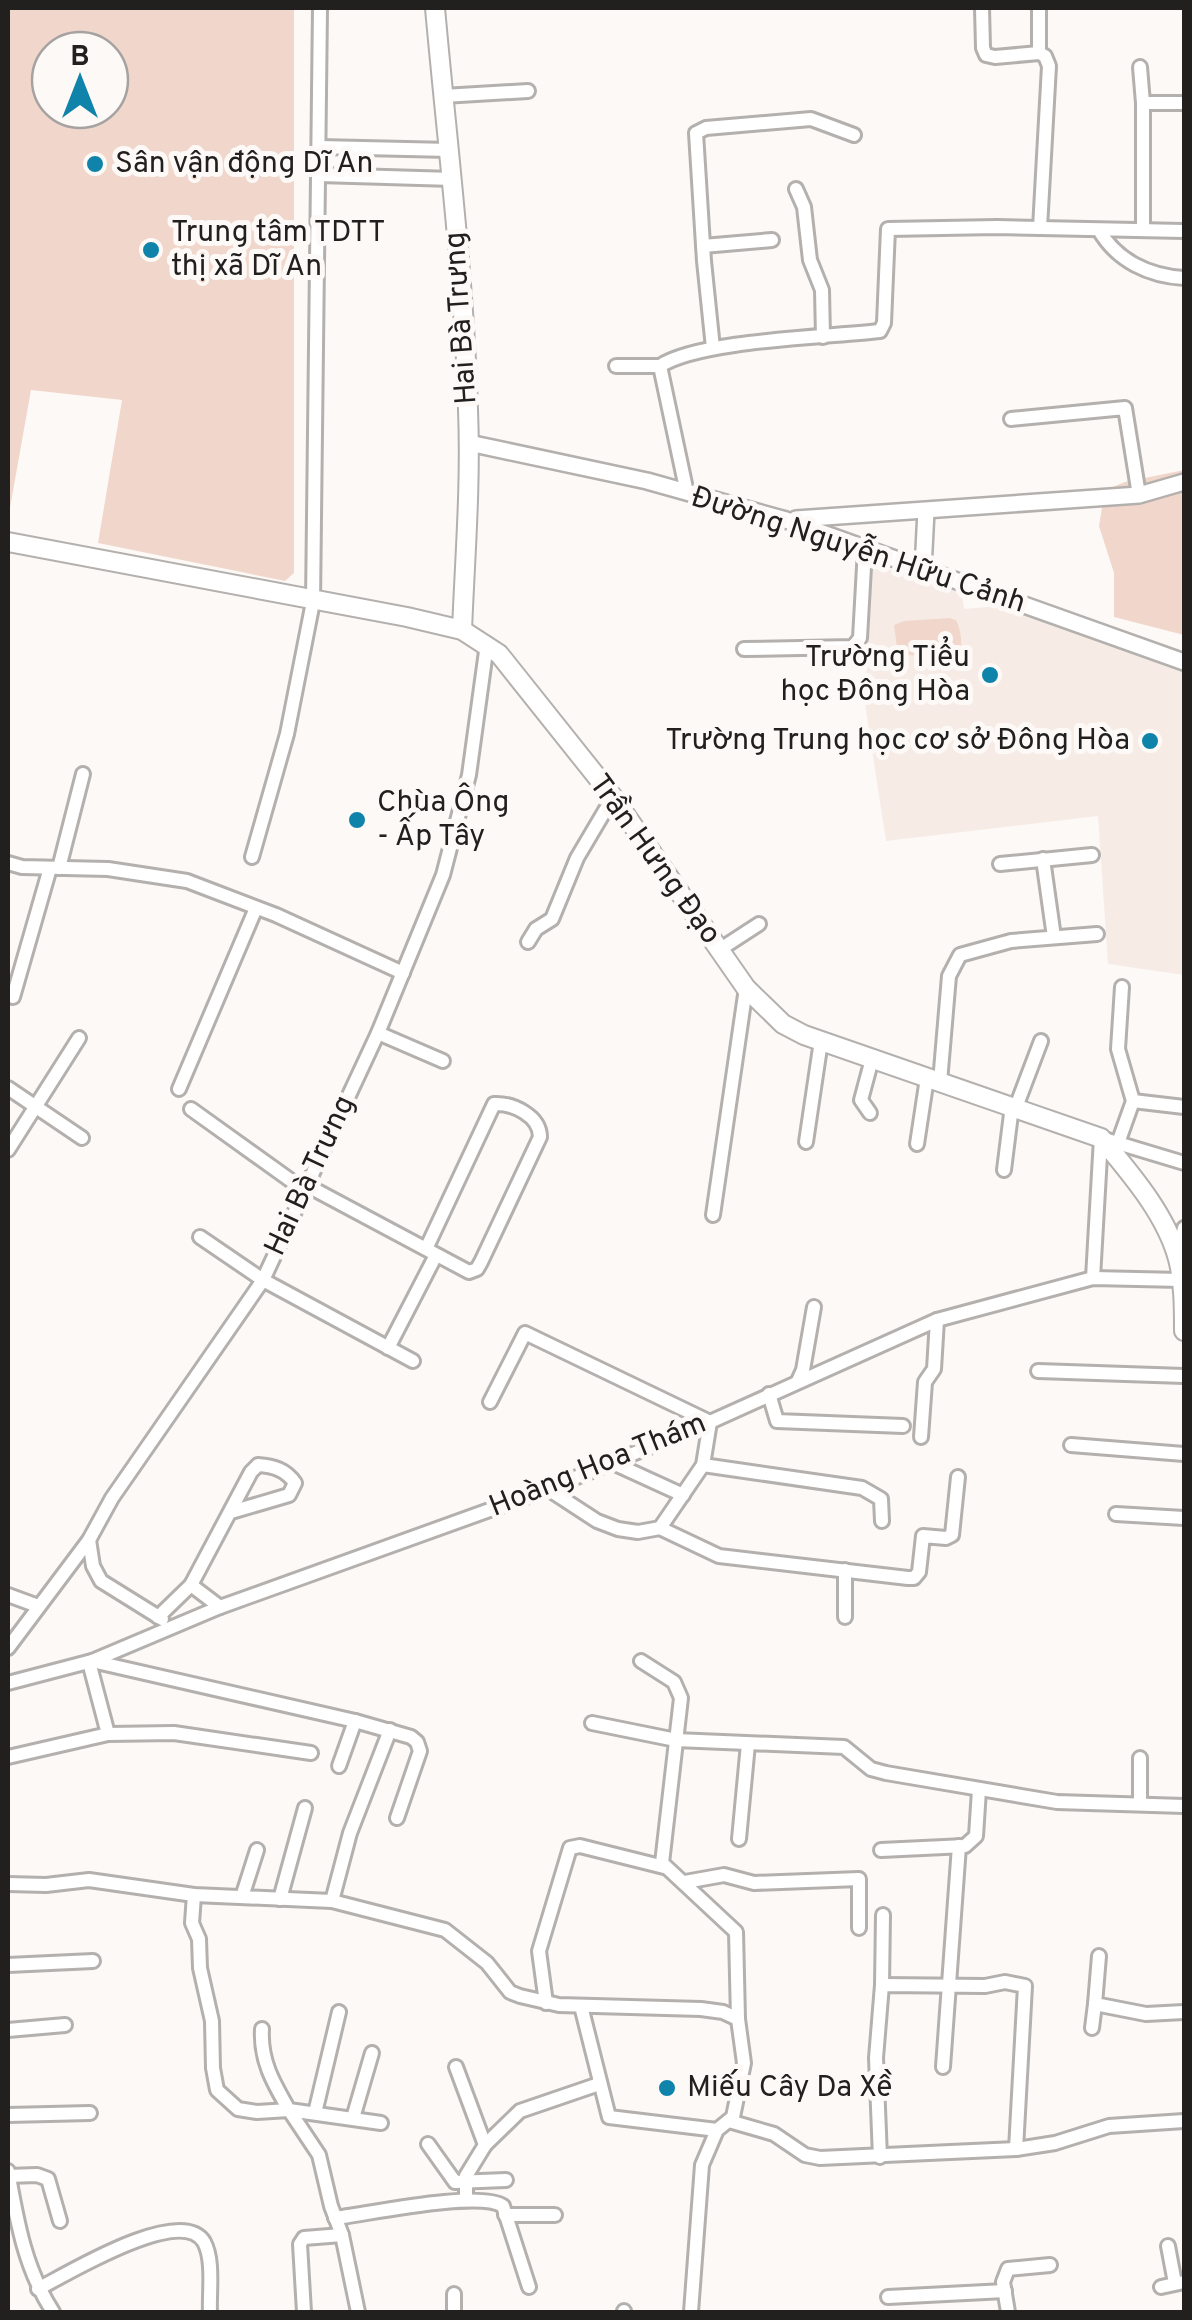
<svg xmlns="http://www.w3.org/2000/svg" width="1192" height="2320" viewBox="0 0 1192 2320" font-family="Overpass,sans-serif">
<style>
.built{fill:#f7ebe6}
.green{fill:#f1d7cb;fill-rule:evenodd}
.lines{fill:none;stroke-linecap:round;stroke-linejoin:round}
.minor-casing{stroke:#b4b0ae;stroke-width:18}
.tertiary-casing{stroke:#b4b0ae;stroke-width:20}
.secondary-casing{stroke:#b4b0ae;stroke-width:22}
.minor{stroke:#fff;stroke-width:12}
.tertiary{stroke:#fff;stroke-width:15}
.secondary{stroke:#fff;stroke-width:18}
.poi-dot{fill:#0f83a9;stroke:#fdf9f7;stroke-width:4}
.labels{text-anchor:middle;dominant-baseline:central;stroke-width:10;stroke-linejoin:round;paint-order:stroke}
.poi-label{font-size:30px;fill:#21201f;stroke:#fdf9f7;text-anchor:start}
.street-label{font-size:30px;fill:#21201f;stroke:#fdf9f7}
</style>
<rect width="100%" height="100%" fill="#fdf9f7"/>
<path class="built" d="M 871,563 L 962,594 L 964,609 L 999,606 L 1184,668 L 1184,975 L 1108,964 L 1098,816 L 886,841 L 865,704 Z"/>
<g class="green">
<path d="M 8,8 L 294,8 L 294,573 L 285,581 L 98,543 L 122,400 L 31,390 L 8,519 ZM 110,50 L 110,110 L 50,110 L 50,50 Z"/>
<path d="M 1184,470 L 1184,635 L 1114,617 L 1114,573 L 1099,526 L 1105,490 L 1125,482 Z"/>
<path d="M 949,618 L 956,620 C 961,630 964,648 957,656 L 898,655 L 894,625 L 904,621 Z"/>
</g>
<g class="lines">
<g class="minor-casing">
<g id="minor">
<path d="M 982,8 L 983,48 L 986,55 L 995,57 L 1039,53 L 1039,8"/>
<path d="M 1039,53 L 1045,56 L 1049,66 L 1040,228"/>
<path d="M 1140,67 L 1143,103"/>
<path d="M 443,96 L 528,91"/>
<path d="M 319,147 L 450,150"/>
<path d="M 319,175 L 453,179"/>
<path d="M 796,189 L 804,207 L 810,260 L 822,290 L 823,337"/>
<path d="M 1099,230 C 1117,261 1149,276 1184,278"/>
<path d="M 1143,230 L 1143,103 L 1184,103"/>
<path d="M 703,246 L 772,240"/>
<path d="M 713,348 L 704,261 L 696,133 L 706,128 L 811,119 L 854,135"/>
<path d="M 616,366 L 660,366"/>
<path d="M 1011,419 L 1125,408 L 1139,495"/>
<path d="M 687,493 L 660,366 C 699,340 829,337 880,331 L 884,323 L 888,229 L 997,227 L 1184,231"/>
<path d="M 744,649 L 853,647 L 860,638 L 865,549"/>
<path d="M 252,857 L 287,734 L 313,602 L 320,8"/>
<path d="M 1043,859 L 1054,937"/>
<path d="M 8,863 L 22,867 L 108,869 L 187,881 L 276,915 L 403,973"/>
<path d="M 1000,864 L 1092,855"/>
<path d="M 59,868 L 83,774"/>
<path d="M 528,942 L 536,929 L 552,919 L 577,858 L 613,797"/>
<path d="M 719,950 L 759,924"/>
<path d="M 13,997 L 50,868"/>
<path d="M 378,1033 L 443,1061"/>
<path d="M 940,1082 L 949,976 L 960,955 L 1011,941 L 1097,934"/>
<path d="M 8,1088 L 82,1138"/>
<path d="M 179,1089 L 256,908"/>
<path d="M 1133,1101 L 1184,1107"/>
<path d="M 1016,1107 L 1041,1041"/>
<path d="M 191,1109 L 304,1190"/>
<path d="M 870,1113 L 861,1100 L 872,1059"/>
<path d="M 806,1142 L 821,1041"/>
<path d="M 1118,1143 L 1133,1101 L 1118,1049 L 1122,987"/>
<path d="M 917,1144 L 927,1078"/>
<path d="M 8,1150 L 79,1038"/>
<path d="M 1004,1170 L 1012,1106"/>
<path d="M 306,1185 L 469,1272 L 477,1269 L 481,1262 L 540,1137 C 540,1116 513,1103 494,1104 L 426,1249"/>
<path d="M 713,1215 L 746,988"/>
<path d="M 200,1237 L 263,1280 L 413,1361"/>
<path d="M 1178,1256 L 1184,1228"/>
<path d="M 1093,1278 L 1101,1138 L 1184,1163"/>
<path d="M 388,1348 L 436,1255"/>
<path d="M 1038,1371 L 1184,1376"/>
<path d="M 798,1381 L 803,1370 L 814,1307"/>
<path d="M 769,1394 L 777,1421 L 903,1426"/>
<path d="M 490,1402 L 525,1333 L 710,1422 L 703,1465 L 660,1528"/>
<path d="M 921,1437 L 925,1382 L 934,1369 L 937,1320"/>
<path d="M 1071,1445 L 1184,1454"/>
<path d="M 613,1463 L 683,1495"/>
<path d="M 703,1465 L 862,1488 L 881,1499 L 882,1521"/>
<path d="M 548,1489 L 597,1521 L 618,1529 L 638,1532 L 660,1528 L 719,1556 L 908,1578 L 914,1578 L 919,1572 L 923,1536 L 946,1538 L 952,1535 L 958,1477"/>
<path d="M 1116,1514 L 1184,1518"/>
<path d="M 89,1540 L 93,1566 L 101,1581 L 162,1619"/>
<path d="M 845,1570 L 845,1617"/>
<path d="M 191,1585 L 220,1607"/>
<path d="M 8,1595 L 38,1606"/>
<path d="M 158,1617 L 191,1585 L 251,1472 L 258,1465 C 274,1466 286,1470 295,1483 L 289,1495 L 231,1512"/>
<path d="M 8,1648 L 89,1540 L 112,1498 L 263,1280 L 378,1033 L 443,875 L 469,775 L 487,644"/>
<path d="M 92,1661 L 355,1721 L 411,1737 L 417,1742 L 420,1751 L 397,1818"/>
<path d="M 641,1661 L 674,1682 L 681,1698 L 662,1863 L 736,1932 L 738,2019 L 744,2063 L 733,2117 L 717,2130 L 702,2165 L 691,2312"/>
<path d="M 89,1662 L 108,1734"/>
<path d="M 8,1683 L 92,1661 L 220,1607 L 548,1489 L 710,1422 L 937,1320 L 1093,1278 L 1181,1280"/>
<path d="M 592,1723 L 676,1740 L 844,1747 L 871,1769 L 886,1773 L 1057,1802 L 1184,1806"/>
<path d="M 8,1757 L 108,1734 L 174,1733 L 311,1753"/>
<path d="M 339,1766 L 355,1721"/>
<path d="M 1140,1804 L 1140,1758"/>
<path d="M 739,1839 L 748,1744"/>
<path d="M 881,1850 L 965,1846 L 976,1836 L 979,1790"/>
<path d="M 685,1882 L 724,1875 L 754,1883 L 859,1879 L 859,1928"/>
<path d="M 8,1884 L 46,1885 L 89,1880 L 194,1895 L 332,1901 L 445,1930 L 487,1963 L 510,1992 L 520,1996 L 559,2005 L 701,2009 L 723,2012 L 738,2019"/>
<path d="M 194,1895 L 192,1923 L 199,1939 L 200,1968 L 212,2021 L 213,2068 L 217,2090 L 238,2109 L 257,2112 L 289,2110 L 319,2155 L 331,2206 L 342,2235 L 358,2312"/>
<path d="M 242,1897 L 257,1850"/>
<path d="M 280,1899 L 305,1808"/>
<path d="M 332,1901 L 350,1833 L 390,1730"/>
<path d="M 1099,1956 L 1095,2004 L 1146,2014 L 1184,2012"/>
<path d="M 8,1965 L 93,1961"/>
<path d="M 882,1985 L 883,1915"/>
<path d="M 546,2003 L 539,1951 L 570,1848 L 580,1846 L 664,1867"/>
<path d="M 581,2006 L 609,2117 L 717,2130"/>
<path d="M 1092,2028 L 1095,2004"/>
<path d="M 262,2029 C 260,2061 274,2084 289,2110 L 381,2123"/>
<path d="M 8,2030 L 65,2025"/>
<path d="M 456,2067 L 485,2145 L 466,2176 L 466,2200"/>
<path d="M 943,2067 L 959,1846"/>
<path d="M 315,2113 L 339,2012"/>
<path d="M 8,2115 L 90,2113"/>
<path d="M 353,2118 L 372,2053"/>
<path d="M 729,2121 L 774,2134 L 805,2155 L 820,2158 L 1016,2149 L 1055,2143 L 1109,2126 L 1184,2121"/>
<path d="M 428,2144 L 455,2182 L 506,2180"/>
<path d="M 485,2145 L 520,2111 L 599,2084"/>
<path d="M 880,2157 L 876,2058 L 882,1985 L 985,1986 L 1005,1982 L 1025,1986 L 1016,2149"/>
<path d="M 8,2171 C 17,2222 25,2269 53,2312"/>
<path d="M 8,2176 L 37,2175 L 48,2179 L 60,2221"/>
<path d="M 505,2215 L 555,2215"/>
<path d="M 335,2218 C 368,2214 479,2190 503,2206 L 529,2287"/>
<path d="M 1168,2246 L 1175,2283"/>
<path d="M 1161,2287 L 1184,2282"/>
<path d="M 38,2289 C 65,2275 181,2204 204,2242 C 214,2260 209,2292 210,2312"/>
<path d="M 888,2297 L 1005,2291"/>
<path d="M 624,2311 L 624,2312"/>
<path d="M 304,2312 L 300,2244 L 304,2238 L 342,2235"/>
<path d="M 454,2312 L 454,2294"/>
<path d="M 1008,2312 L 1003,2282 L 1008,2269 L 1050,2265"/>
</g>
</g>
<g class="tertiary-casing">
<g id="tertiary">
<path d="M 469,443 L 647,481 L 786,520 L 1184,662"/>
<path d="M 796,519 L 1139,495 L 1184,482"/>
<path d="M 923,569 L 926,511"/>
</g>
</g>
<g class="secondary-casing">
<g id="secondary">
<path d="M 435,8 C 447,142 464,275 468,410 C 471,483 465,557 462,630"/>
<path d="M 8,542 L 407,617 L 462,630 L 499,654 L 613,797 L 746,988 L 783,1024 L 804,1035 L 1101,1138 C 1130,1173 1166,1214 1178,1259 C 1184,1282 1184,1308 1184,1331"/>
</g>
</g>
<use href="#minor" class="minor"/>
<use href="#tertiary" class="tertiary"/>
<use href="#secondary" class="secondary"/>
</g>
<g class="poi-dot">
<circle cx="95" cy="164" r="10"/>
<circle cx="151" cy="250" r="10"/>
<circle cx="990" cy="675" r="10"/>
<circle cx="1150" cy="741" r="10"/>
<circle cx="357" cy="820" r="10"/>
<circle cx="667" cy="2088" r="10"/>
</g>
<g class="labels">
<g class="poi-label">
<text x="115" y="164">Sân vận động Dĩ An</text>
<text x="171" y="233">Trung tâm TDTT<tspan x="171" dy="34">thị xã Dĩ An</tspan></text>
<text x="970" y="658" text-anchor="end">Trường Tiểu<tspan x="970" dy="34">học Đông Hòa</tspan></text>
<text x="1130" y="741" text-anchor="end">Trường Trung học cơ sở Đông Hòa</text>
<text x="377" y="803">Chùa Ông<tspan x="377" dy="34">- Ấp Tây</tspan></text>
<text x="687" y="2088">Miếu Cây Da Xề</text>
</g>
<g class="street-label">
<text transform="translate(462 318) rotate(-94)">Hai Bà Trưng</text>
<text transform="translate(858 551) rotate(18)">Đường Nguyễn Hữu Cảnh</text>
<text transform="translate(654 860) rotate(54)">Trần Hưng Đạo</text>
<text transform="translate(311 1176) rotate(-65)">Hai Bà Trưng</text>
<text transform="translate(598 1466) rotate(-22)">Hoàng Hoa Thám</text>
</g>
</g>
<rect width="1192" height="2320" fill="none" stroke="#21201f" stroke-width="20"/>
<g transform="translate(80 80)"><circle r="48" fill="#fdf9f7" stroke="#a5a2a1" stroke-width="2.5"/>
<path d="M0-8L18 38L0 25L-18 38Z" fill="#0f83a9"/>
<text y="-15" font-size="28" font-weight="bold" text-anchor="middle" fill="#21201f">B</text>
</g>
</svg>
